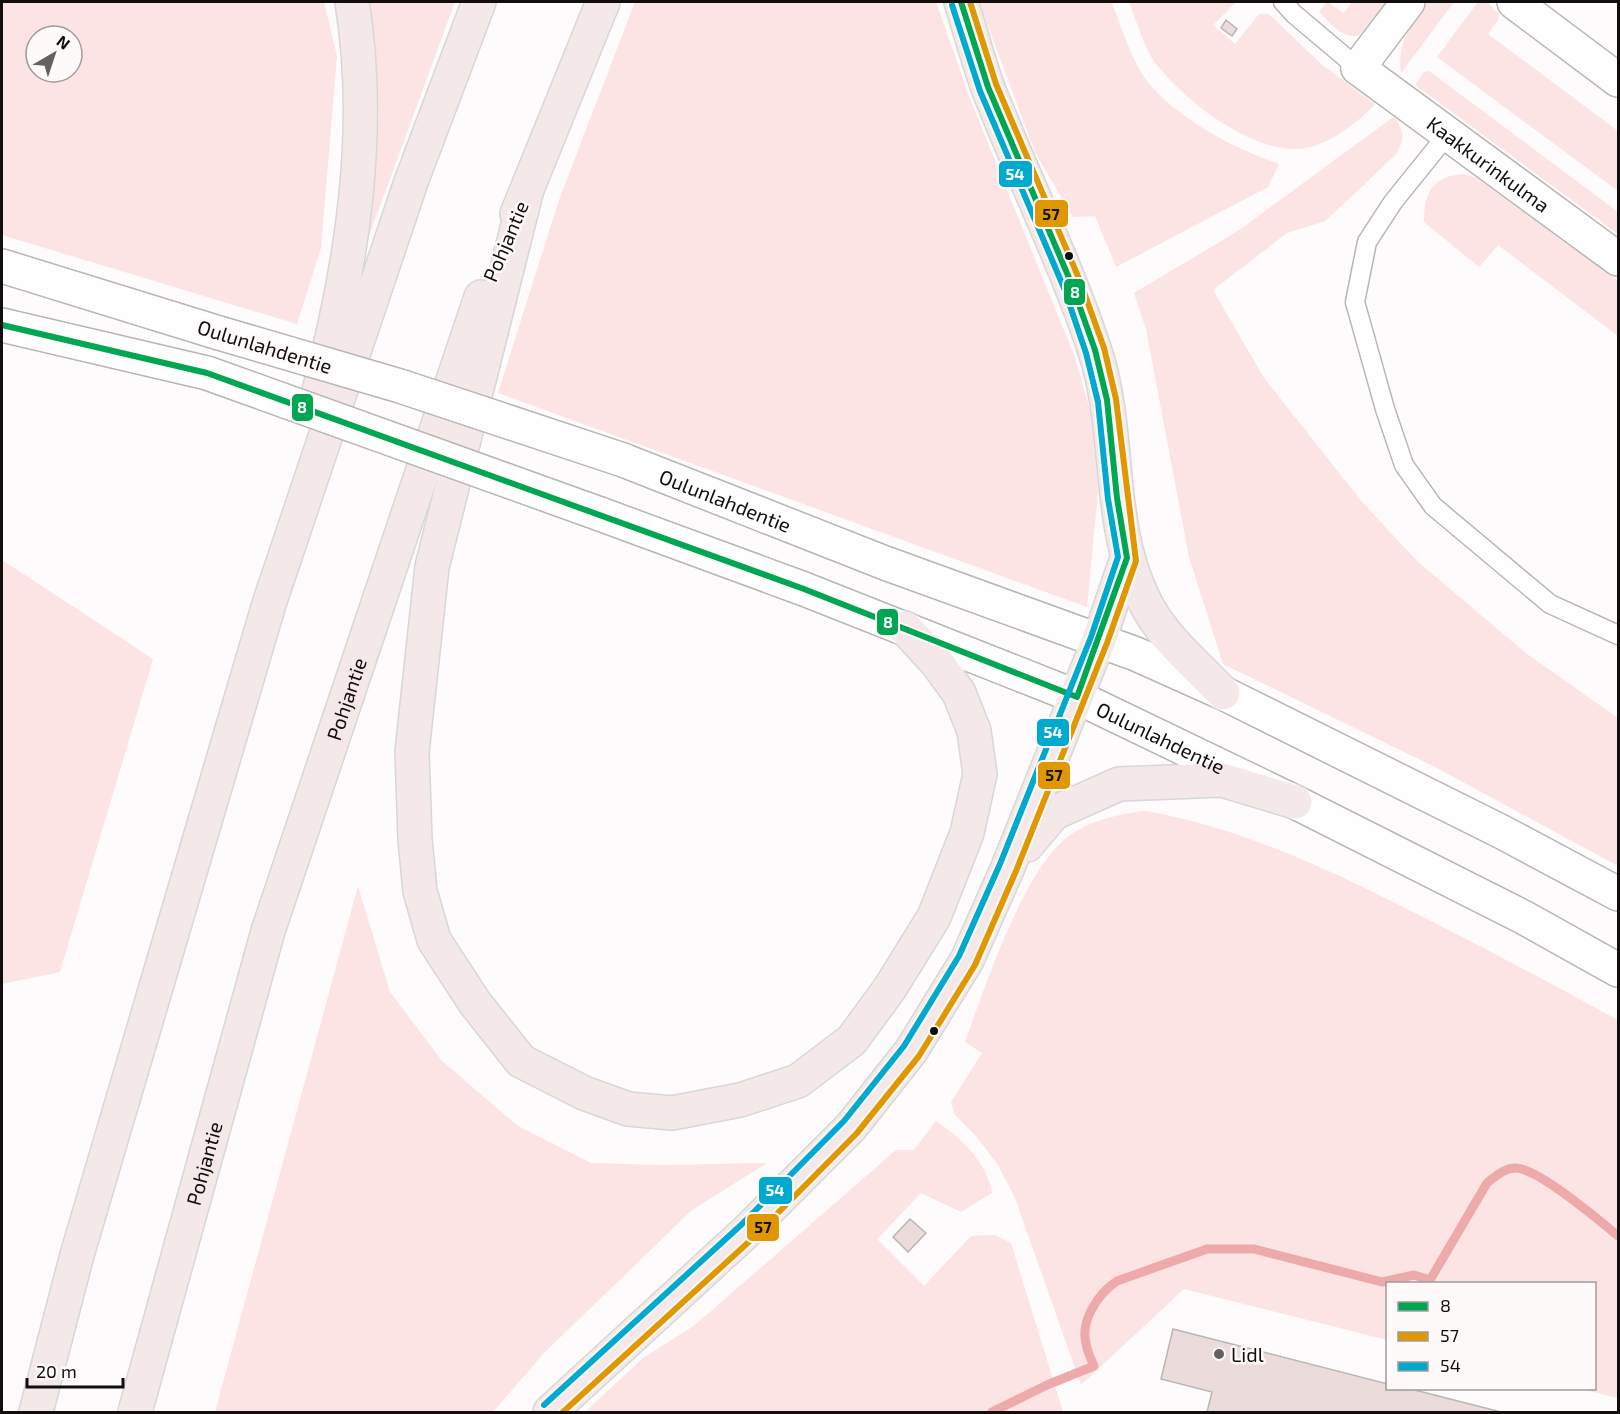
<svg xmlns="http://www.w3.org/2000/svg" width="1620" height="1414" viewBox="0 0 1620 1414" font-family="'Exo 2',sans-serif">
<style>
.green{fill:#fbe4e3;fill-rule:evenodd}
.lines{fill:none;stroke-linecap:round;stroke-linejoin:round}
.stream{stroke:#eea9ab;stroke-width:9}
.building{fill:#ebdbdb;stroke:#b9b6b6;stroke-width:1.5}
.lane-casing{stroke:#b8b5b5;stroke-width:21}
.street-casing{stroke:#b8b5b5;stroke-width:36}
.secondary-casing{stroke:#b8b5b5;stroke-width:36}
.highway-casing{stroke:#d8d7d7;stroke-width:36}
.lane{stroke:#fffefe;stroke-width:18}
.street{stroke:#fffefe;stroke-width:33}
.secondary{stroke:#fffefe;stroke-width:33}
.highway{stroke:#f4e8e9;stroke-width:33}
.secondary-bridge-casing{stroke:#b8b5b5;stroke-width:36;stroke-linecap:butt}
.secondary-bridge{stroke:#fffefe;stroke-width:33}
.bus-1-casing{stroke:#fefafa;stroke-width:10}
.bus-2-casing{stroke:#fefafa;stroke-width:10}
.bus-3-casing{stroke:#fefafa;stroke-width:10}
.bus-1{stroke:#00a651;stroke-width:6}
.bus-2{stroke:#e09701;stroke-width:6}
.bus-3{stroke:#00a9ce;stroke-width:6}
.bus-dot{fill:#130e0e;stroke:#fefafa;stroke-width:2}
.poi-dot{fill:#656161;stroke:#fefafa;stroke-width:2}
.labels{text-anchor:middle;dominant-baseline:central;stroke-width:5;stroke-linejoin:round;paint-order:stroke}
.street-label{font-size:20px;fill:#130e0e;stroke:#fefafa}
.poi-label{font-size:20px;fill:#130e0e;stroke:#fefafa;text-anchor:start}
.line-badge{stroke:#fefafa;stroke-width:2}
.badge-label{font-size:16px;text-anchor:middle;font-weight:bold;fill:#fff}
.pale-badge-label{font-size:16px;text-anchor:middle;font-weight:bold;fill:#111}
</style>
<rect width="100%" height="100%" fill="#fdfbfb"/>
<g class="green">
<path d="M 2,2 L 324,2 L 337,56 L 321,248 L 297,324 L 2,235 ZM 36,36 L 72,36 L 72,72 L 36,72 Z"/>
<path d="M 368,2 L 455,2 L 366,244 L 379,114 Z"/>
<path d="M 635,2 L 936,2 L 970,99 L 1074,355 L 1091,413 L 1098,492 L 1087,607 L 498,393 L 559,200 Z"/>
<path d="M 979,2 L 1111,2 C 1121,24 1129,53 1142,74 C 1169,115 1234,149 1279,164 L 1268,187 L 1116,267 L 1095,216 L 1073,217 L 1035,152 Z"/>
<path d="M 1129,2 L 1236,2 L 1213,25 L 1235,44 L 1259,14 L 1269,14 L 1321,64 L 1375,104 C 1356,125 1323,150 1293,149 C 1244,147 1186,101 1156,64 C 1145,50 1136,19 1129,2 Z"/>
<path d="M 1327,2 L 1344,13 L 1352,2 L 1385,2 L 1360,35 C 1343,40 1330,23 1319,12 Z"/>
<path d="M 1428,2 L 1454,2 L 1401,73 C 1397,42 1411,26 1428,2 Z"/>
<path d="M 1478,2 L 1487,2 L 1499,14 L 1498,20 L 1488,34 L 1618,131 L 1618,191 L 1437,57 Z"/>
<path d="M 1429,71 L 1618,212 L 1618,234 L 1415,85 L 1424,72 Z"/>
<path d="M 1392,118 L 1396,118 L 1403,135 L 1401,144 L 1397,153 L 1367,182 L 1325,221 L 1287,233 L 1213,290 L 1264,378 L 1362,502 L 1418,562 L 1527,654 L 1618,718 L 1618,866 L 1437,768 L 1223,664 L 1189,557 L 1146,329 L 1134,293 L 1238,231 Z"/>
<path d="M 1464,174 L 1477,178 L 1618,281 L 1618,336 L 1498,245 L 1479,267 L 1424,222 C 1424,192 1433,176 1464,174 Z"/>
<path d="M 2,560 L 153,659 L 60,972 L 2,984 Z"/>
<path d="M 1146,811 C 1236,827 1320,865 1401,906 C 1474,942 1546,981 1618,1020 L 1618,1398 L 1581,1389 L 1594,1388 L 1594,1284 L 1388,1284 L 1387,1340 L 1184,1289 L 1081,1385 L 1015,1198 L 998,1165 L 976,1136 L 954,1114 L 951,1102 L 982,1053 L 965,1042 C 984,989 1024,868 1069,836 C 1091,820 1119,814 1146,811 Z"/>
<path d="M 358,886 L 390,992 L 442,1061 L 518,1126 L 591,1163 L 664,1165 L 767,1163 L 692,1210 L 544,1353 L 493,1412 L 215,1412 Z"/>
<path d="M 936,1121 C 961,1138 987,1162 992,1193 L 961,1212 L 921,1193 L 877,1239 L 924,1286 L 971,1236 L 995,1235 L 1011,1243 L 1063,1412 L 585,1412 L 643,1358 L 695,1325 L 896,1150 L 914,1150 Z"/>
</g>
<g class="lines">
<path class="stream" d="M 992,1412 L 1047,1385 L 1094,1366 C 1091,1359 1087,1351 1086,1343 C 1080,1320 1099,1293 1117,1281 L 1207,1249 L 1254,1249 L 1382,1282 L 1414,1275 L 1430,1280 L 1487,1183 C 1496,1176 1504,1168 1516,1168 C 1539,1169 1600,1221 1618,1236"/>
</g>
<g class="building">
<path d="M 1226,20 L 1237,29 L 1232,36 L 1221,28 Z"/>
<path d="M 910,1219 L 926,1233 L 908,1252 L 893,1237 Z"/>
<path d="M 1173,1329 L 1388,1384 L 1388,1388 L 1407,1388 L 1501,1412 L 1207,1412 L 1212,1392 L 1161,1379 Z"/>
</g>
<g class="lines">
<g class="lane-casing">
<g id="lane">
<path d="M 1283,2 L 1294,14 L 1358,68"/>
<path d="M 1447,135 L 1393,202 L 1367,242 L 1355,302 L 1385,409 L 1404,465 L 1433,506 L 1550,604 L 1618,635"/>
</g>
</g>
<g class="street-casing">
<g id="street">
<path d="M 1514,2 L 1618,80"/>
<path d="M 1358,68 L 1408,2"/>
</g>
</g>
<g class="secondary-casing">
<g id="secondary">
<path id="s1" d="M 1358,68 L 1618,259"/>
<path d="M 2,266 L 219,333"/>
<path d="M 2,325 L 207,373"/>
<path id="s2" d="M 623,460 L 885,563 L 1136,654 L 1223,693 L 1502,832 L 1618,894"/>
<path id="s3" d="M 600,514 L 804,589 L 1077,697 L 1295,802 L 1523,917 L 1618,970"/>
</g>
</g>
<g class="highway-casing">
<g id="highway">
<path d="M 961,2 C 970,30 978,60 988,88 C 1022,175 1064,259 1094,348 C 1122,430 1105,521 1144,600 C 1161,636 1195,664 1223,693"/>
<path d="M 526,193 L 432,567 L 412,752 L 415,839 L 420,891 L 434,940 L 475,1003 L 521,1061 L 584,1093 L 628,1109 L 672,1113 L 740,1100 L 798,1081 L 852,1040 L 890,988 L 934,917 L 967,833 L 980,774 L 974,731 L 959,693 L 937,663 L 905,628"/>
<path d="M 517,214 L 603,2"/>
<path d="M 319,391 C 352,265 373,131 352,2"/>
<path d="M 1027,845 L 1054,813 L 1119,784 L 1222,780 L 1295,802"/>
<path d="M 36,1412 L 77,1255 L 269,604 L 411,182 L 479,2"/>
<path id="s4" d="M 135,1412 L 268,931 L 481,297"/>
<path d="M 550,1412 L 747,1231 L 851,1127 L 911,1051 L 967,960 L 1008,867 L 1099,640 L 1127,558"/>
</g>
</g>
<use href="#lane" class="lane"/>
<use href="#street" class="street"/>
<use href="#secondary" class="secondary"/>
<use href="#highway" class="highway"/>
<g class="secondary-bridge-casing">
<g id="secondary-bridge">
<path d="M 219,333 L 400,386 L 623,460"/>
<path d="M 207,373 L 600,514"/>
</g>
</g>
<use href="#secondary-bridge" class="secondary-bridge"/>
<g class="bus-1-casing">
<path id="bus-1" d="M 2,325 L 207,373 L 804,589 L 1077,697 L 1127,558 L 1117,498 L 1107,400 L 1095,350 L 1072,285 L 988,87 L 961,2"/>
</g>
<g class="bus-2-casing">
<path id="bus-2" d="M 563,1412 L 753,1238 L 857,1133 L 919,1056 L 975,965 L 1016,871 L 1107,643 L 1136,561 L 1116,399 L 1104,348 L 1080,281 L 996,84 L 970,2"/>
</g>
<g class="bus-3-casing">
<path id="bus-3" d="M 544,1405 L 741,1225 L 844,1121 L 904,1046 L 959,956 L 1000,864 L 1091,637 L 1118,557 L 1108,499 L 1098,402 L 1086,353 L 1064,288 L 980,91 L 952,5"/>
</g>
<use href="#bus-1" class="bus-1"/>
<use href="#bus-2" class="bus-2"/>
<use href="#bus-3" class="bus-3"/>
</g>
<g class="bus-dot">
<circle cx="1069" cy="256" r="5"/>
<circle cx="934" cy="1031" r="5"/>
</g>
<circle class="poi-dot" cx="1219" cy="1354" r="6"/>
<g class="labels">
<g class="street-label">
<text stroke="none"><textPath href="#s1" startOffset="162">Kaakkurinkulma</textPath></text>
<text transform="translate(505 241) rotate(-67)">Pohjantie</text>
<text transform="translate(265 346) rotate(17)">Oulunlahdentie</text>
<text stroke="none"><textPath href="#s2" startOffset="110">Oulunlahdentie</textPath></text>
<text stroke="none"><textPath href="#s4" startOffset="744">Pohjantie</textPath></text>
<text stroke="none"><textPath href="#s3" startOffset="604">Oulunlahdentie</textPath></text>
<text stroke="none"><textPath href="#s4" startOffset="258">Pohjantie</textPath></text>
</g>
<g class="poi-label">
<text x="1231" y="1354">Lidl</text>
</g>
</g>
<g class="line-badge">
<rect x="998" y="160" width="35" height="28" rx="6" fill="#00a9ce"/>
<rect x="1034" y="199" width="35" height="29" rx="6" fill="#e09701"/>
<rect x="1063" y="278" width="23" height="28" rx="6" fill="#00a651"/>
<rect x="291" y="393" width="23" height="29" rx="6" fill="#00a651"/>
<rect x="876" y="608" width="23" height="28" rx="6" fill="#00a651"/>
<rect x="1036" y="718" width="34" height="29" rx="6" fill="#00a9ce"/>
<rect x="1037" y="761" width="34" height="29" rx="6" fill="#e09701"/>
<rect x="758" y="1176" width="35" height="29" rx="6" fill="#00a9ce"/>
<rect x="746" y="1213" width="34" height="29" rx="6" fill="#e09701"/>
</g>
<g class="badge-label">
<text x="1015" y="180">54</text>
<text x="1075" y="298">8</text>
<text x="302" y="413">8</text>
<text x="888" y="628">8</text>
<text x="1053" y="738">54</text>
<text x="775" y="1196">54</text>
</g>
<g class="pale-badge-label">
<text x="1051" y="220">57</text>
<text x="1054" y="781">57</text>
<text x="763" y="1233">57</text>
</g>
<rect width="1620" height="1414" fill="none" stroke="#130e0e" stroke-width="6"/>
<rect x="1386" y="1282" width="210" height="108" fill="#fefafa" stroke="#a09c9c" stroke-width="1.5"/>
<rect x="1398" y="1302" width="30" height="9" fill="#00a651" stroke="#a09c9c" stroke-width="1.5"/>
<text x="1440" y="1312" font-size="18" fill="#130e0e">8</text>
<rect x="1398" y="1332" width="30" height="9" fill="#e09701" stroke="#a09c9c" stroke-width="1.5"/>
<text x="1440" y="1342" font-size="18" fill="#130e0e">57</text>
<rect x="1398" y="1362" width="30" height="9" fill="#00a9ce" stroke="#a09c9c" stroke-width="1.5"/>
<text x="1440" y="1372" font-size="18" fill="#130e0e">54</text>
<g transform="translate(54 54) rotate(39)"><circle r="28" fill="#fefafa" stroke="#a09c9c" stroke-width="1.5"/>
<path d="M0-4.5L10 22L0 15L-10 22Z" fill="#656161"/>
<text y="-9" font-size="16" font-weight="bold" text-anchor="middle" fill="#130e0e">N</text>
</g>
<path d="M27 1378v9h96v-9" fill="none" stroke="#130e0e" stroke-width="3"/>
<text x="36" y="1378" font-size="18" fill="#130e0e" stroke="#fefafa" stroke-width="4.5" paint-order="stroke">20 m</text>
</svg>
